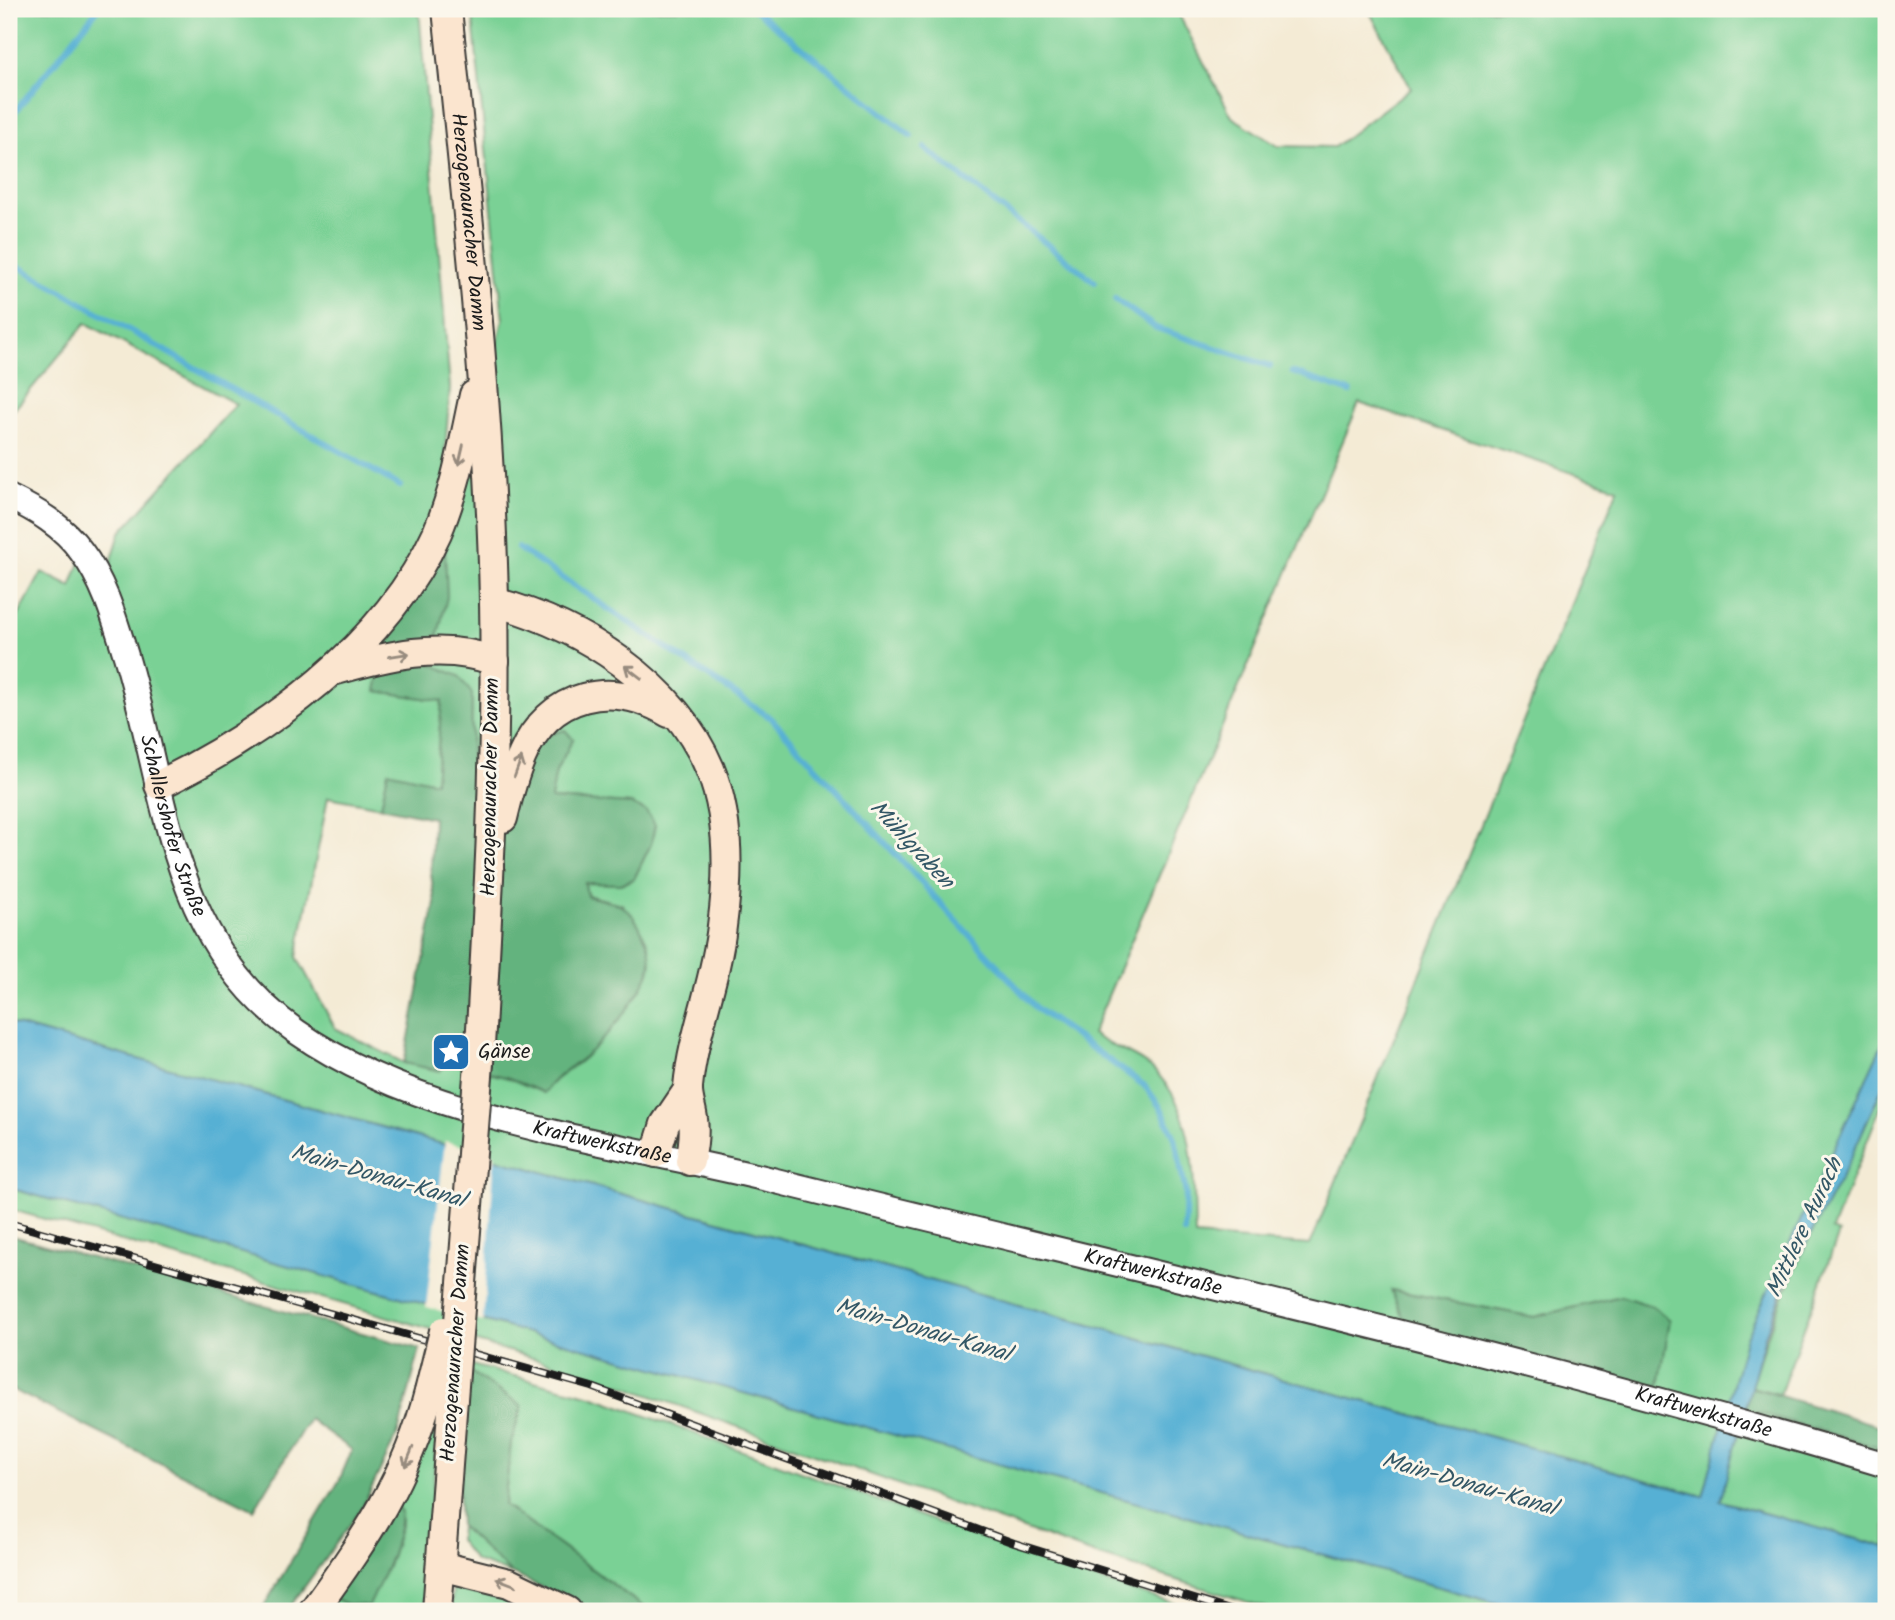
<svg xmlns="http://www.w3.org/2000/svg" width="1895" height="1620" viewBox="0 0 1895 1620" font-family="Kalam,sans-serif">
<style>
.green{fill:#7ad195;stroke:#4b7658;stroke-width:2;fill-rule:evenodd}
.forest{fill:#63b37e;stroke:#40684d;stroke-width:2}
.water{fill:#56b0d4;stroke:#396678;stroke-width:2}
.pier{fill:#f4ebd5}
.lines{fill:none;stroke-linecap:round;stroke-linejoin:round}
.stream{stroke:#56b0d4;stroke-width:6}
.tertiary-casing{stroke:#3c3b38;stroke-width:28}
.secondary-casing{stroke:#3c3b38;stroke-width:32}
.tertiary{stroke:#fff;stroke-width:24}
.secondary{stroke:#fbe5cf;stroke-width:28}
.rail-casing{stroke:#1c1c1c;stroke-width:8}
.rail{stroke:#fbf7ec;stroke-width:5;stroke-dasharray:16;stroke-linecap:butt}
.secondary-bridge-casing{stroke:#3c3b38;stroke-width:32;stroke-linecap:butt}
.secondary-bridge{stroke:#fbe5cf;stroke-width:28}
.oneway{stroke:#978b7e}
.labels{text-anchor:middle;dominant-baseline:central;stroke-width:6;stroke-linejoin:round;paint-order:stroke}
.street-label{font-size:21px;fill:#1c1c1c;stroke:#fbf7ec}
.poi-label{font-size:21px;fill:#1c1c1c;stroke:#fbf7ec;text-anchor:start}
.water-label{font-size:23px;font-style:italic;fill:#335766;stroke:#fbf7ec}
</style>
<rect width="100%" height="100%" fill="#fbf7ec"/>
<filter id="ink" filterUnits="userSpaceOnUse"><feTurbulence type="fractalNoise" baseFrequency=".0143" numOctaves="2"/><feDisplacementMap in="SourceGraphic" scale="14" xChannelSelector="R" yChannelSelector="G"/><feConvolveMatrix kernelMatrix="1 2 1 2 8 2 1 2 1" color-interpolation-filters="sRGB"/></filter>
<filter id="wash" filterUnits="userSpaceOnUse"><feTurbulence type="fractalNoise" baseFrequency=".00686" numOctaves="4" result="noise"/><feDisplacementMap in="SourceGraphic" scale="28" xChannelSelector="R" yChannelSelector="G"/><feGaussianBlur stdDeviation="1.57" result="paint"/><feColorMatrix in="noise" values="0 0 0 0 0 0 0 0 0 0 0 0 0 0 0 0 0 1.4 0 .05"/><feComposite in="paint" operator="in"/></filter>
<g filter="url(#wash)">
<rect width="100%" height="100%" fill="#f4ebd5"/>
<g class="green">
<path d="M 9,9 L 419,9 L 450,388 L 445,451 L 467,459 L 503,320 L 472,9 L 1176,9 L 1232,117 L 1278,146 L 1334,147 L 1411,88 L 1368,9 L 1886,9 L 1886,1093 L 1832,1230 L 1839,1233 L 1780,1394 L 1751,1387 C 1781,1280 1838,1185 1884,1085 L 1868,1078 L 1730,1404 L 1886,1450 L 1886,1547 L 9,1023 L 9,633 L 42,572 L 71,587 L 88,540 L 107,575 L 120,533 L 236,404 L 86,323 L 9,416 L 9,310 L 13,301 L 9,299 ZM 1359,403 L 1618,488 L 1310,1245 L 1195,1236 C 1194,1178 1197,1101 1145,1063 C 1129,1052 1108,1045 1092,1034 ZM 444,552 L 431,664 L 472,694 L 471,758 L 573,739 L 556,771 L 550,799 L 631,804 L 655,825 L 651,844 L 634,879 L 620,884 L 584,882 L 587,895 L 622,904 L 652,964 C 635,996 610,1031 585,1057 C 571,1070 555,1076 544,1093 L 509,1078 L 447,1062 L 440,1071 L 404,1063 L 335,1028 L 297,957 L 328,797 L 381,807 L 388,772 L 435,782 L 442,701 L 377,691 L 408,606 ZM 1392,1290 L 1534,1317 L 1621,1296 L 1659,1386 L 1410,1331 Z"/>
<path d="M 9,1188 L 1525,1611 L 1277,1611 L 1093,1554 L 596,1376 L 9,1209 Z"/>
<path d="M 452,1360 L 592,1396 L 1085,1576 L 1199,1611 L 649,1611 L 504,1505 L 511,1443 L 522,1406 Z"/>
<path d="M 433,1418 L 438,1422 L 424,1611 L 324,1611 L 334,1598 L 388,1567 L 401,1526 L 401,1512 L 395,1504 Z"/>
<path d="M 460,1526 L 512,1574 L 475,1561 L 459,1540 Z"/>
<path d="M 454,1583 L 491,1586 L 549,1611 L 523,1611 L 510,1604 L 508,1611 L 450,1611 Z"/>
</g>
<g class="forest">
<path d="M 445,550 L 447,597 L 431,664 L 459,676 L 472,694 L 471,757 L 565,730 L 573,739 L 556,771 L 551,799 L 631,804 L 646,811 L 655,825 L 651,844 L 634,879 L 620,884 L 585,883 L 587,896 C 620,904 630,903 644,936 C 648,943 651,953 651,962 C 651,985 603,1042 584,1057 C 569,1069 555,1076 544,1093 L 509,1078 L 447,1062 L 440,1071 L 404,1063 L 435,903 L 431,874 L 433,818 L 381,807 L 388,771 L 435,782 L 442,701 L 376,691 L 387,635 Z"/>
<path d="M 9,1235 L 420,1349 L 398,1433 L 362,1508 L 287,1611 L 261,1611 L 339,1481 L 352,1450 L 309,1419 L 254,1510 L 9,1388 Z"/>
<path d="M 1391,1290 L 1534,1317 L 1621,1296 L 1652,1306 L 1670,1320 L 1659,1386 L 1409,1331 Z"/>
<path d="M 452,1360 L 522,1406 L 511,1443 L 504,1505 L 649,1611 L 595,1611 L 512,1574 L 460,1526 Z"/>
<path d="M 1751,1387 L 1886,1428 L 1886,1450 L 1746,1409 Z"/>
<path d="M 395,1504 L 401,1512 C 399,1546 383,1576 369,1606 L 346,1604 L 334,1598 Z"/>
</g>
<path class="water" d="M 9,1023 L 1703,1496 L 1745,1340 L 1886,1036 L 1886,1079 L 1847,1166 L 1788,1278 L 1765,1336 L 1720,1501 L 1886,1547 L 1886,1611 L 1525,1611 L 9,1188 Z"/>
<path class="pier" d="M 445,1141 L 495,1155 L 483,1322 L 426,1307 Z"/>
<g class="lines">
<g class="stream">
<path d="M 754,9 L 911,136"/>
<path d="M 9,119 L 98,9"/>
<path d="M 925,148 L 1095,282"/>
<path d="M 9,261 L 400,486"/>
<path d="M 1115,299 L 1156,328 L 1270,366"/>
<path d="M 1292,372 L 1350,392"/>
<path d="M 518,548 L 771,718 L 1037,1009 L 1145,1086 L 1161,1108 L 1175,1138 L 1186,1194 L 1184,1232"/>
</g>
</g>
</g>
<g filter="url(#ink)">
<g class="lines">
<g class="tertiary-casing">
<g id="tertiary">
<path id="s1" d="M 9,497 C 36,510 63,526 81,551 C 104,581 115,620 126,656 C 167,793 169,942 297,1032 C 427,1123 624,1143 776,1181 C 1147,1273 1520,1355 1886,1465"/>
</g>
</g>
<g class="secondary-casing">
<g id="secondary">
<path id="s2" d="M 447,9 C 467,206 490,403 494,601 C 497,755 488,909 479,1063"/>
<path d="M 494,602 C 581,625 674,683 710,769 C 730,817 729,875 722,926 C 716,981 693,1033 688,1087 C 687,1097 692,1109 693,1119 C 695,1133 693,1147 690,1161"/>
<path d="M 333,671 C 385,656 442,641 495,661"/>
<path d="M 159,785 C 267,731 385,648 437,533 C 456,489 464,441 474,395"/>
<path d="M 503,818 C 508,797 513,776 522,756 C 549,692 612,679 669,713"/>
<path d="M 656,1153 L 665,1124 L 688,1090"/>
<path d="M 441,1566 L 509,1583 L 567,1611"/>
<path d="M 313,1611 C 365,1540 407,1478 429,1392"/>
<path d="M 437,1611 L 453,1399"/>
</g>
</g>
<use href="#tertiary" class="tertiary"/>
<use href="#secondary" class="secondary"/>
<g class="rail-casing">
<path id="rail" d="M 9,1223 L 592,1387 L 1014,1543 L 1233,1611"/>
</g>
<use href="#rail" class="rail"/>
<g class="secondary-bridge-casing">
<g id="secondary-bridge">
<path d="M 429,1392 L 444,1331"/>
<path d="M 453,1399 L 479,1063"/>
</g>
</g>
<use href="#secondary-bridge" class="secondary-bridge"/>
</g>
<defs><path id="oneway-shaft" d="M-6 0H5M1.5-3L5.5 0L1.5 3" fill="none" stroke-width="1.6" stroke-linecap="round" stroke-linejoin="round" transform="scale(1.75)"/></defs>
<g class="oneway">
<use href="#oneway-shaft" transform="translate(461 455) rotate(103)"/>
<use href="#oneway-shaft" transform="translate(399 655) rotate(-9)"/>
<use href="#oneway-shaft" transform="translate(633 672) rotate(-143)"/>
<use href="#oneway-shaft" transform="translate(518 767) rotate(-70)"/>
<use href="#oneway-shaft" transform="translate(409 1457) rotate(112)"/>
<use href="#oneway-shaft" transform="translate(506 1582) rotate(-159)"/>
</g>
</g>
<defs>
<g id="sight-square" transform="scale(2.0125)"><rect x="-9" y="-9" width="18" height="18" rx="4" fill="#1f6fb2" stroke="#fbf7ec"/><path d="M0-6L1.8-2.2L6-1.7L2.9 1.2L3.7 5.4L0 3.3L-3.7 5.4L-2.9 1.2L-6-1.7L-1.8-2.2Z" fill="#fff"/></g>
</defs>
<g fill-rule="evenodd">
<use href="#sight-square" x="451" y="1052"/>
</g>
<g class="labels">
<g class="street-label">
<text stroke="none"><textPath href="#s2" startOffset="214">Herzogenauracher Damm</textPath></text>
<text transform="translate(491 787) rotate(-89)">Herzogenauracher Damm</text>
<text stroke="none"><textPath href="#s1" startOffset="382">Schallershofer Straße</textPath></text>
<text stroke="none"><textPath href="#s1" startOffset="956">Kraftwerkstraße</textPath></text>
<text stroke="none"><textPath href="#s1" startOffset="1522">Kraftwerkstraße</textPath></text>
<text transform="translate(456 1353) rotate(-86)">Herzogenauracher Damm</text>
<text stroke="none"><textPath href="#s1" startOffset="2090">Kraftwerkstraße</textPath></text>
</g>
<g class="poi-label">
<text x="478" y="1052">Gänse</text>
</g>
<g class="water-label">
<text transform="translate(911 845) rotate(47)">Mühlgraben</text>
<text transform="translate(378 1177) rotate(16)">Main-Donau-Kanal</text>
<text transform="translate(1805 1228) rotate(-65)">Mittlere Aurach</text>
<text transform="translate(923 1331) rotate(16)">Main-Donau-Kanal</text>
<text transform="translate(1469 1485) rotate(16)">Main-Donau-Kanal</text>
</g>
</g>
<rect width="1895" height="1620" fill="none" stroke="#fbf7ec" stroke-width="35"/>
</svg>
